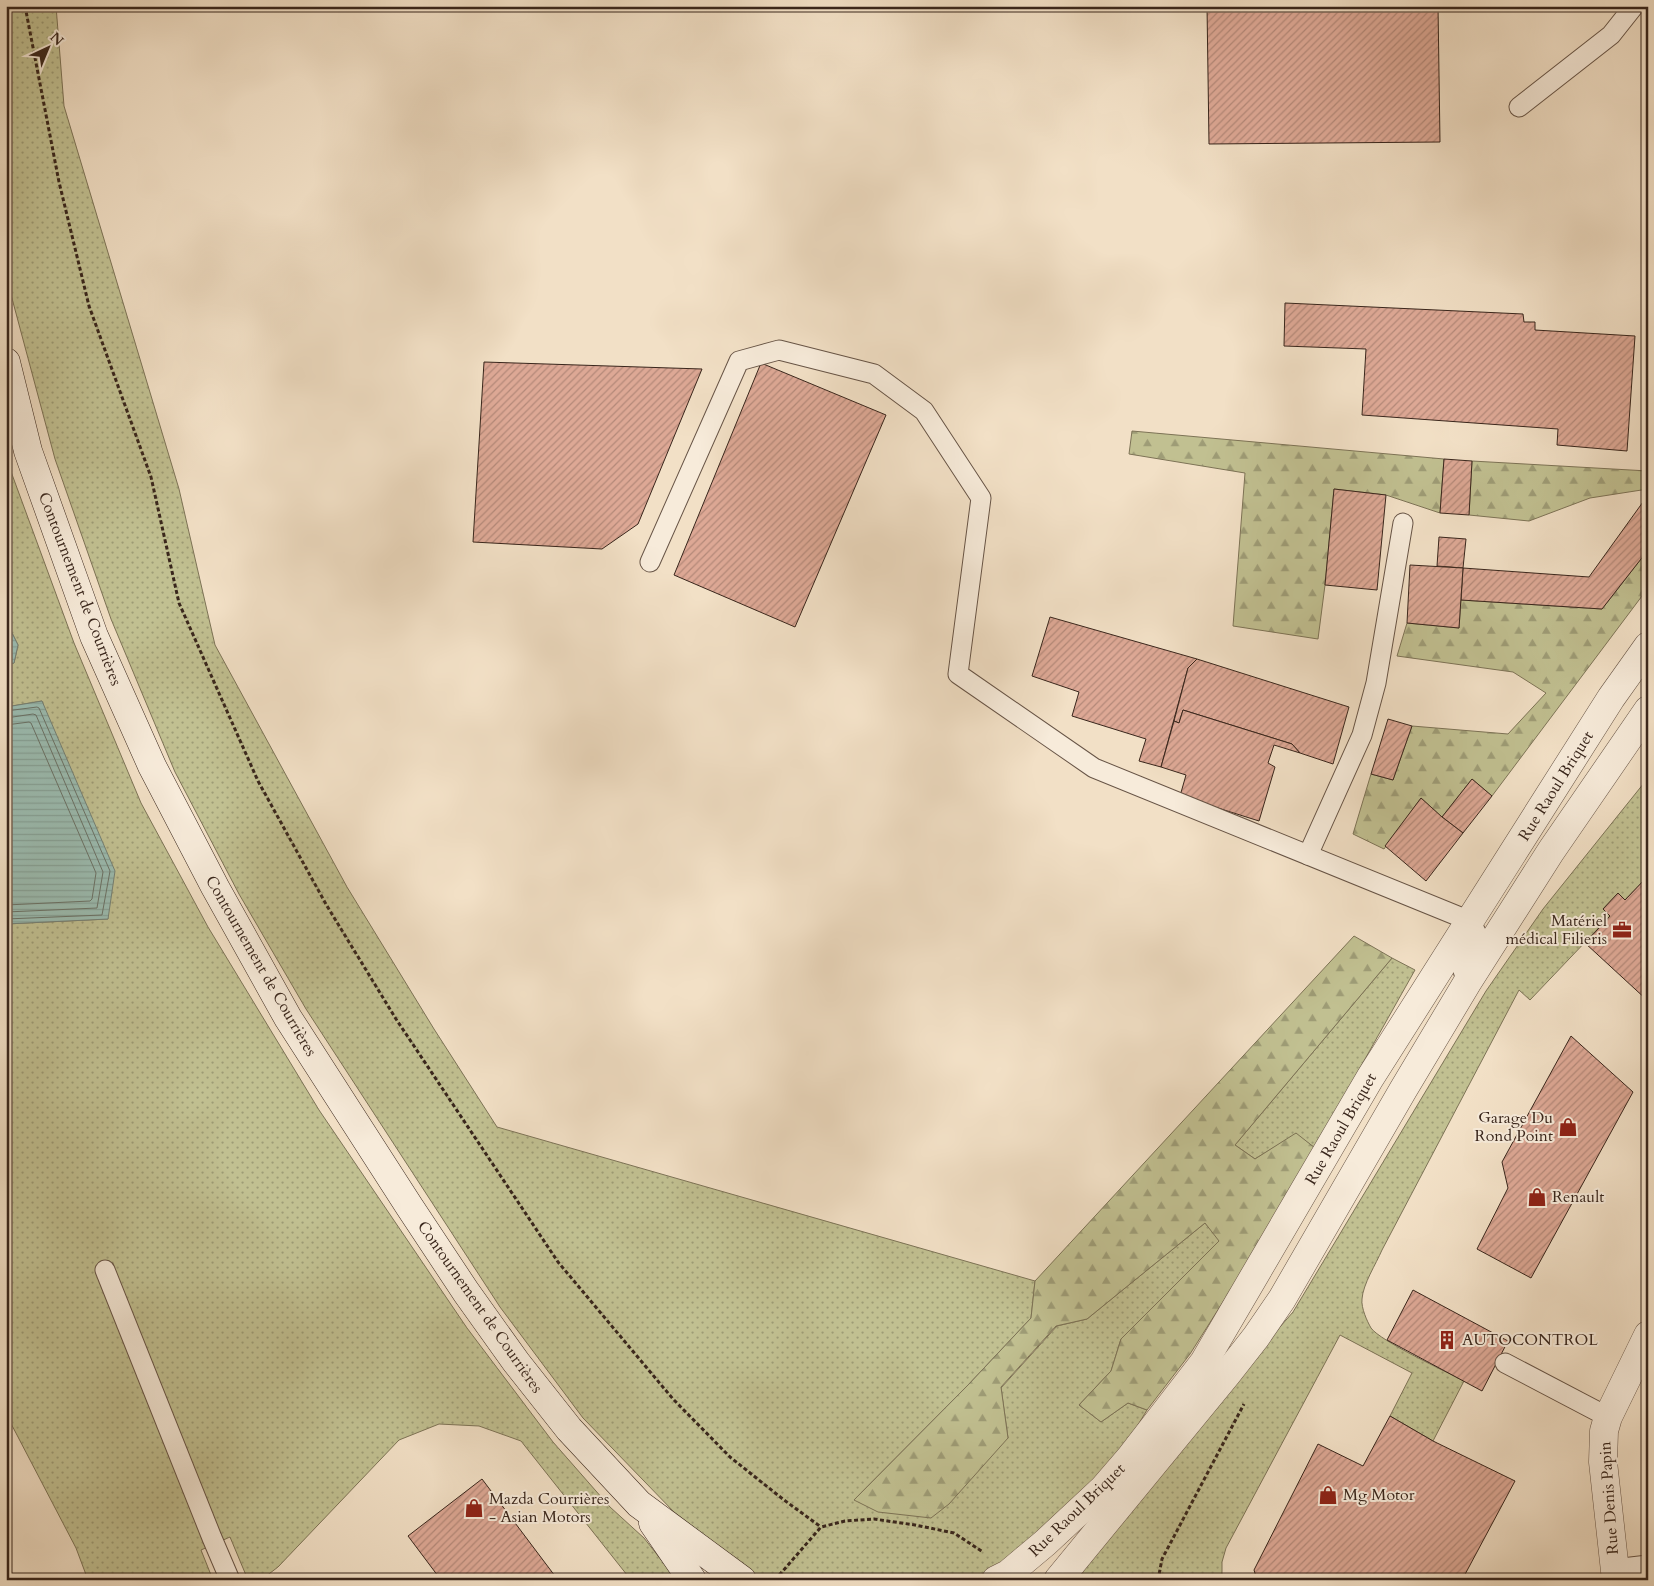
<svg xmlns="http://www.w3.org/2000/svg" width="1654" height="1586" viewBox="0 0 1654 1586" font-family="Cardo,serif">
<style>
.grass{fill:url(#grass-dots);stroke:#7d7356}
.forest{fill:url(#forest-firs);stroke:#7d7356}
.water{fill:url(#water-rules);stroke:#748176}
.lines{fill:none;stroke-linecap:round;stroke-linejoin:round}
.shore{stroke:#6a7267;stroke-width:1}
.building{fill:url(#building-hatch);stroke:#39261c}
.service-casing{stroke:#675446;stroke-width:21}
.minor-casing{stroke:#675446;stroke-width:29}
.tertiary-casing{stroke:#675446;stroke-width:29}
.secondary-casing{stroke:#39261c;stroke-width:29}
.path{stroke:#39261c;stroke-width:3;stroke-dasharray:4 2.5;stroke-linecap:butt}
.service{stroke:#f7ebda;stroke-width:19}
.minor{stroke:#f7ebda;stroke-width:28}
.tertiary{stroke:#f7ebda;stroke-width:28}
.secondary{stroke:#f7ebda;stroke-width:28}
.labels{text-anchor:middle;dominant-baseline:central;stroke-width:4;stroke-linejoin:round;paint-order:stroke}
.street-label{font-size:16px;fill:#39261c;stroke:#f7ebda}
.poi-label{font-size:16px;fill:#39261c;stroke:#f7ebda;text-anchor:start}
</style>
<defs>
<pattern id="grass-dots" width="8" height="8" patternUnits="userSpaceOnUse" patternTransform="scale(1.25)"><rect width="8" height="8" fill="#c1c091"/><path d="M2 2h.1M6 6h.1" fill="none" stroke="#9e9c76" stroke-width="1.8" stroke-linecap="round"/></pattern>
<pattern id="forest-firs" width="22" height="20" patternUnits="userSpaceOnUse" patternTransform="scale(1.25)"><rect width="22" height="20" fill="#c1c091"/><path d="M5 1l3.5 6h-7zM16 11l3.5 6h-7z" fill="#9e9c76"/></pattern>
<pattern id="water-rules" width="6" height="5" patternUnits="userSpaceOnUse" patternTransform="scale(1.25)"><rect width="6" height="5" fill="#9bbdb2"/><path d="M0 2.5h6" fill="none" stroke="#86a298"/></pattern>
<pattern id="building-hatch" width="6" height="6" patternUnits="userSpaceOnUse" patternTransform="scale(1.25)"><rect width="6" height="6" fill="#dda895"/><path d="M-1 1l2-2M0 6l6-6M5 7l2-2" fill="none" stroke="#b48979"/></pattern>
</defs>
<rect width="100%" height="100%" fill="#f2e0c6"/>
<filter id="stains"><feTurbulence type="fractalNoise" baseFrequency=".004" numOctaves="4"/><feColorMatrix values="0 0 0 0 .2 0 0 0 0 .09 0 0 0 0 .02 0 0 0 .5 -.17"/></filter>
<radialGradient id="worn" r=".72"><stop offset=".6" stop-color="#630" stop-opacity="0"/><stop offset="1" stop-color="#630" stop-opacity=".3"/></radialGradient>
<g class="grass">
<path d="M 6,6 L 56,6 L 64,106 L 179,489 L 215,645 L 347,887 L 434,1029 L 497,1127 L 1035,1281 L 1031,1318 L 969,1384 L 854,1500 L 1008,1438 L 1001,1388 L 1057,1326 L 1087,1319 L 1205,1223 L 1220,1240 L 1121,1339 L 1111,1371 L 1079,1405 L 1101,1422 L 1128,1403 L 1147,1410 L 1119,1456 L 1013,1555 L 983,1574 L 964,1580 L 918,1580 L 898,1576 L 865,1580 L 763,1580 L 674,1512 L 583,1418 L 500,1307 L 306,1009 L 239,894 L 175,772 L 111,619 L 55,459 L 6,276 Z"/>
<path d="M 6,458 L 74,643 L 141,803 L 208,927 L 319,1110 L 467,1328 L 553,1442 L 610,1507 L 644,1538 L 677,1580 L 631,1580 L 521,1441 L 479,1426 L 439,1424 L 399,1440 L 278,1567 L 261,1580 L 248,1580 L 230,1537 L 201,1550 L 213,1580 L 88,1580 L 76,1548 L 6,1414 L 6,924 L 108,919 L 42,701 L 6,707 L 6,664 L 14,663 L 18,645 L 6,621 Z"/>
<path d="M 1648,778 L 1648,876 L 1625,900 L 1618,893 L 1603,909 L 1610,916 L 1530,1000 L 1519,990 L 1382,1250 C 1376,1264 1363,1284 1362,1299 C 1361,1308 1367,1321 1371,1328 C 1380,1341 1447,1372 1464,1381 L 1433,1441 L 1390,1416 L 1412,1373 L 1340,1335 L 1226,1548 L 1222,1562 L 1222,1580 L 1073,1580 L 1219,1397 L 1293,1312 L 1486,991 L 1543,909 Z"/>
<path d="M 1392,958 L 1415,970 L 1315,1148 L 1296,1134 L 1255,1159 L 1235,1145 Z"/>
</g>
<g class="forest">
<path d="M 1132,431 L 1444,459 L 1440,513 L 1386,495 L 1334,489 L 1325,585 L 1318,639 L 1233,626 L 1245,473 L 1129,454 Z"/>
<path d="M 1472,461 L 1648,471 L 1648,489 L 1590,498 L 1529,521 L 1469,515 Z"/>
<path d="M 1648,550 L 1648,588 L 1492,796 L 1472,779 L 1442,817 L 1421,798 L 1384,849 L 1353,834 L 1371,774 L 1393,780 L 1412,726 L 1508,734 L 1546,693 L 1513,672 L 1397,656 L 1407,623 L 1459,628 L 1461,600 L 1602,609 Z"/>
<path d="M 1354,936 L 1392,958 L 1235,1145 L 1255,1159 L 1296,1133 L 1315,1148 L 1235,1283 L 1190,1354 L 1147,1410 L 1128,1403 L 1101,1422 L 1079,1405 L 1111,1371 L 1121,1339 L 1219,1241 L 1205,1223 L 1087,1319 L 1056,1326 L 1001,1387 L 1008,1438 L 949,1504 L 931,1518 L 878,1512 L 854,1500 L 969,1384 L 1031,1318 L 1035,1281 Z"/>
</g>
<g class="water">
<path d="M 6,621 L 18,645 L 14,663 L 6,664 Z"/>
<path d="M 42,701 L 115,871 L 108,919 L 6,924 L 6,707 Z"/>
</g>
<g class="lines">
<g class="shore">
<path d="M 6,711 L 37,707 L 39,708 L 110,871 L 102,915 L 6,919"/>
<path d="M 6,718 L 33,714 L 36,715 L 103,872 L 97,908 L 6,912"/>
<path d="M 6,725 L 29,722 L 31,723 L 96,873 L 92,899 L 90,901 L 6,905"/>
</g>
</g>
<g class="building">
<path d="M 1207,6 L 1438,6 L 1440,142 L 1209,144 Z"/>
<path d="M 1285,303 L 1523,314 L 1524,322 L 1535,322 L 1535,330 L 1635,336 L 1627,451 L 1557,445 L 1558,429 L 1362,415 L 1366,349 L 1284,346 Z"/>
<path d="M 484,362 L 702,369 L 638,524 L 602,549 L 473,542 Z"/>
<path d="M 761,363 L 886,415 L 795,627 L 674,575 Z"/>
<path d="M 1444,459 L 1472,461 L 1469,515 L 1440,513 Z"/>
<path d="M 1334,489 L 1386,495 L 1377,590 L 1325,585 Z"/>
<path d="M 1648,495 L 1648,550 L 1602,609 L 1461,600 L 1463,568 L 1589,577 Z"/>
<path d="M 1439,537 L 1466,539 L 1463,568 L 1437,566 Z"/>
<path d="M 1410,565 L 1463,568 L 1459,628 L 1407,623 Z"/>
<path d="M 1050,617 L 1197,659 L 1188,668 L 1161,767 L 1139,761 L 1146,739 L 1072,716 L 1079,692 L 1032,676 Z"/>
<path d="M 1197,659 L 1349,707 L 1333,764 L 1300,753 L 1292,744 L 1183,710 L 1179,723 L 1174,721 L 1188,668 Z"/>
<path d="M 1183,710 L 1292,744 L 1300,753 L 1274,745 L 1268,763 L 1275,767 L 1259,821 L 1180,796 L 1186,775 L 1161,767 L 1174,721 L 1179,723 Z"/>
<path d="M 1388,719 L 1412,726 L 1393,780 L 1371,774 Z"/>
<path d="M 1472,779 L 1492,796 L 1463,833 L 1442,817 Z"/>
<path d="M 1421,798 L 1442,817 L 1463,833 L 1426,881 L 1385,846 Z"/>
<path d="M 1648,876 L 1648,1001 L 1585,943 L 1610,916 L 1603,909 L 1618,893 L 1625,900 Z"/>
<path d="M 1571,1036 L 1633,1092 L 1531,1278 L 1477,1249 L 1508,1188 L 1502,1162 Z"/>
<path d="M 1413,1290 L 1508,1341 L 1482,1391 L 1387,1340 Z"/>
<path d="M 1390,1416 L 1433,1441 L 1515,1481 L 1462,1580 L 1257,1580 L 1254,1570 L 1318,1444 L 1363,1466 Z"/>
<path d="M 482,1479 L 558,1580 L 441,1580 L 408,1536 Z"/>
</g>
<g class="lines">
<g class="service-casing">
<g id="service">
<path d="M 1519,107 L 1611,35 L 1634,6"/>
<path d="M 650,562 L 739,361 L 779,350 L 874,374 L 924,411 L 981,498 L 958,674 L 1094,768 L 1470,921 L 1477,934 L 1460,961 L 1467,983"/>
<path d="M 1308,855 L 1362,735 L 1376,683 L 1403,523"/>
<path d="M 105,1270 L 212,1538 L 230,1580"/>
<path d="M 1505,1363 L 1608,1417"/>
<path d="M 1614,1569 L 1648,1565"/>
</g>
</g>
<g class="minor-casing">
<path id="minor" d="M 1616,1580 L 1603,1462 L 1604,1431 L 1608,1417 L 1648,1335"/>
</g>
<g class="tertiary-casing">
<g id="tertiary">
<path d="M 996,1580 L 1008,1574 L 1045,1543 L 1104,1488 L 1129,1459 L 1204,1362 L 1370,1078 L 1611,698 L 1648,646"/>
<path d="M 1058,1580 L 1227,1374 L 1256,1337 L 1282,1299 L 1403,1090 L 1467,983 L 1551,851 L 1648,710"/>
</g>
</g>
<g class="secondary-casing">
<g id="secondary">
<path d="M 6,362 L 28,451 L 94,636 L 152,766 L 215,887 L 288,1018 L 409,1206 L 466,1292 L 516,1362 L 569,1429 L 639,1504 L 742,1580"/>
<path d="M 653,1523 L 692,1580"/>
</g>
</g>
<g class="path">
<path d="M 25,6 L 59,182 L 89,306 L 151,477 L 179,603 L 258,781 L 327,906 L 396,1019 L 558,1262 L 673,1399 L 730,1457 L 784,1500 L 821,1527"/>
<path d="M 775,1580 L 821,1527 L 845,1521 L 874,1519 L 915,1525 L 954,1533 L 983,1552"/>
<path d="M 1158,1580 L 1162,1559 L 1244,1404"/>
</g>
<use href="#service" class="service"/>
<use href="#minor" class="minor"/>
<use href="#tertiary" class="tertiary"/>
<use href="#secondary" class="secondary"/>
</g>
<defs>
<g id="office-bare" transform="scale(1.5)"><path d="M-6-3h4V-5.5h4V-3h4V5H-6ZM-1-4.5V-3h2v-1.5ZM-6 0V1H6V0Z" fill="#8f2418" stroke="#f7ebda" stroke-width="2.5" paint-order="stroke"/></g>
<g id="shop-bare" transform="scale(1.5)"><path d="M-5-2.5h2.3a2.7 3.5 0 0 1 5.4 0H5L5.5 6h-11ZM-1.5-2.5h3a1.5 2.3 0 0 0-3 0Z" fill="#8f2418" stroke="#f7ebda" stroke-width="2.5" paint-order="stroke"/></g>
<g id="building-bare" transform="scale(1.5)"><path d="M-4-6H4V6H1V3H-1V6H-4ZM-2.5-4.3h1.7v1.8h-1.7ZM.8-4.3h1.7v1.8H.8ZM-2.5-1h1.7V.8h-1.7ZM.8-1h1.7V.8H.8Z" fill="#8f2418" stroke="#f7ebda" stroke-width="2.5" paint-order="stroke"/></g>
</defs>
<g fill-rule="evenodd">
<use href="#office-bare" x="1622" y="930"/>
<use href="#shop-bare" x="1568" y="1127"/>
<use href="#shop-bare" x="1537" y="1197"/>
<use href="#building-bare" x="1447" y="1340"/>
<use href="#shop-bare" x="1328" y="1495"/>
<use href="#shop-bare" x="474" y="1508"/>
</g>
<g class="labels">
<g class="street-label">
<text transform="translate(80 589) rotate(69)">Contournement de Courrières</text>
<text transform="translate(1556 786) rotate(-58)">Rue Raoul Briquet</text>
<text transform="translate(261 966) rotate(60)">Contournement de Courrières</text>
<text transform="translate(1341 1129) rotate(-60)">Rue Raoul Briquet</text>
<text transform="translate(480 1307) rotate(55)">Contournement de Courrières</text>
<text transform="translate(1609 1498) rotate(-94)">Rue Denis Papin</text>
<text transform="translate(1077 1510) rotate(-44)">Rue Raoul Briquet</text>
</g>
<g class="poi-label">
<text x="1607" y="921" text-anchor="end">Matériel<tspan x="1607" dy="18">médical Filieris</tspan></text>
<text x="1553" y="1118" text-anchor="end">Garage Du<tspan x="1553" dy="18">Rond Point</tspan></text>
<text x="1552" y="1197">Renault</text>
<text x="1462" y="1340">AUTOCONTROL</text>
<text x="1343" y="1495">Mg Motor</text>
<text x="489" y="1499">Mazda Courrières<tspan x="489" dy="18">- Asian Motors</tspan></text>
</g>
</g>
<rect width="1654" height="1586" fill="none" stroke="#f2e0c6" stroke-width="25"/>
<rect x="8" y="8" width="1639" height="1571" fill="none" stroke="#39261c" stroke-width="2.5"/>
<rect x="12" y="12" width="1629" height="1561" fill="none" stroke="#39261c"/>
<g transform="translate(48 48) rotate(44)" stroke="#f7ebda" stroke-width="4" paint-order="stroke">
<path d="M0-4L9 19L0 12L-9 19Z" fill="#39261c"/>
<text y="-8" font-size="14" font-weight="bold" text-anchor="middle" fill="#39261c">N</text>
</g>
<rect width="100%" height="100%" filter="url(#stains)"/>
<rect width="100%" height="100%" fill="url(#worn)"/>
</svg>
